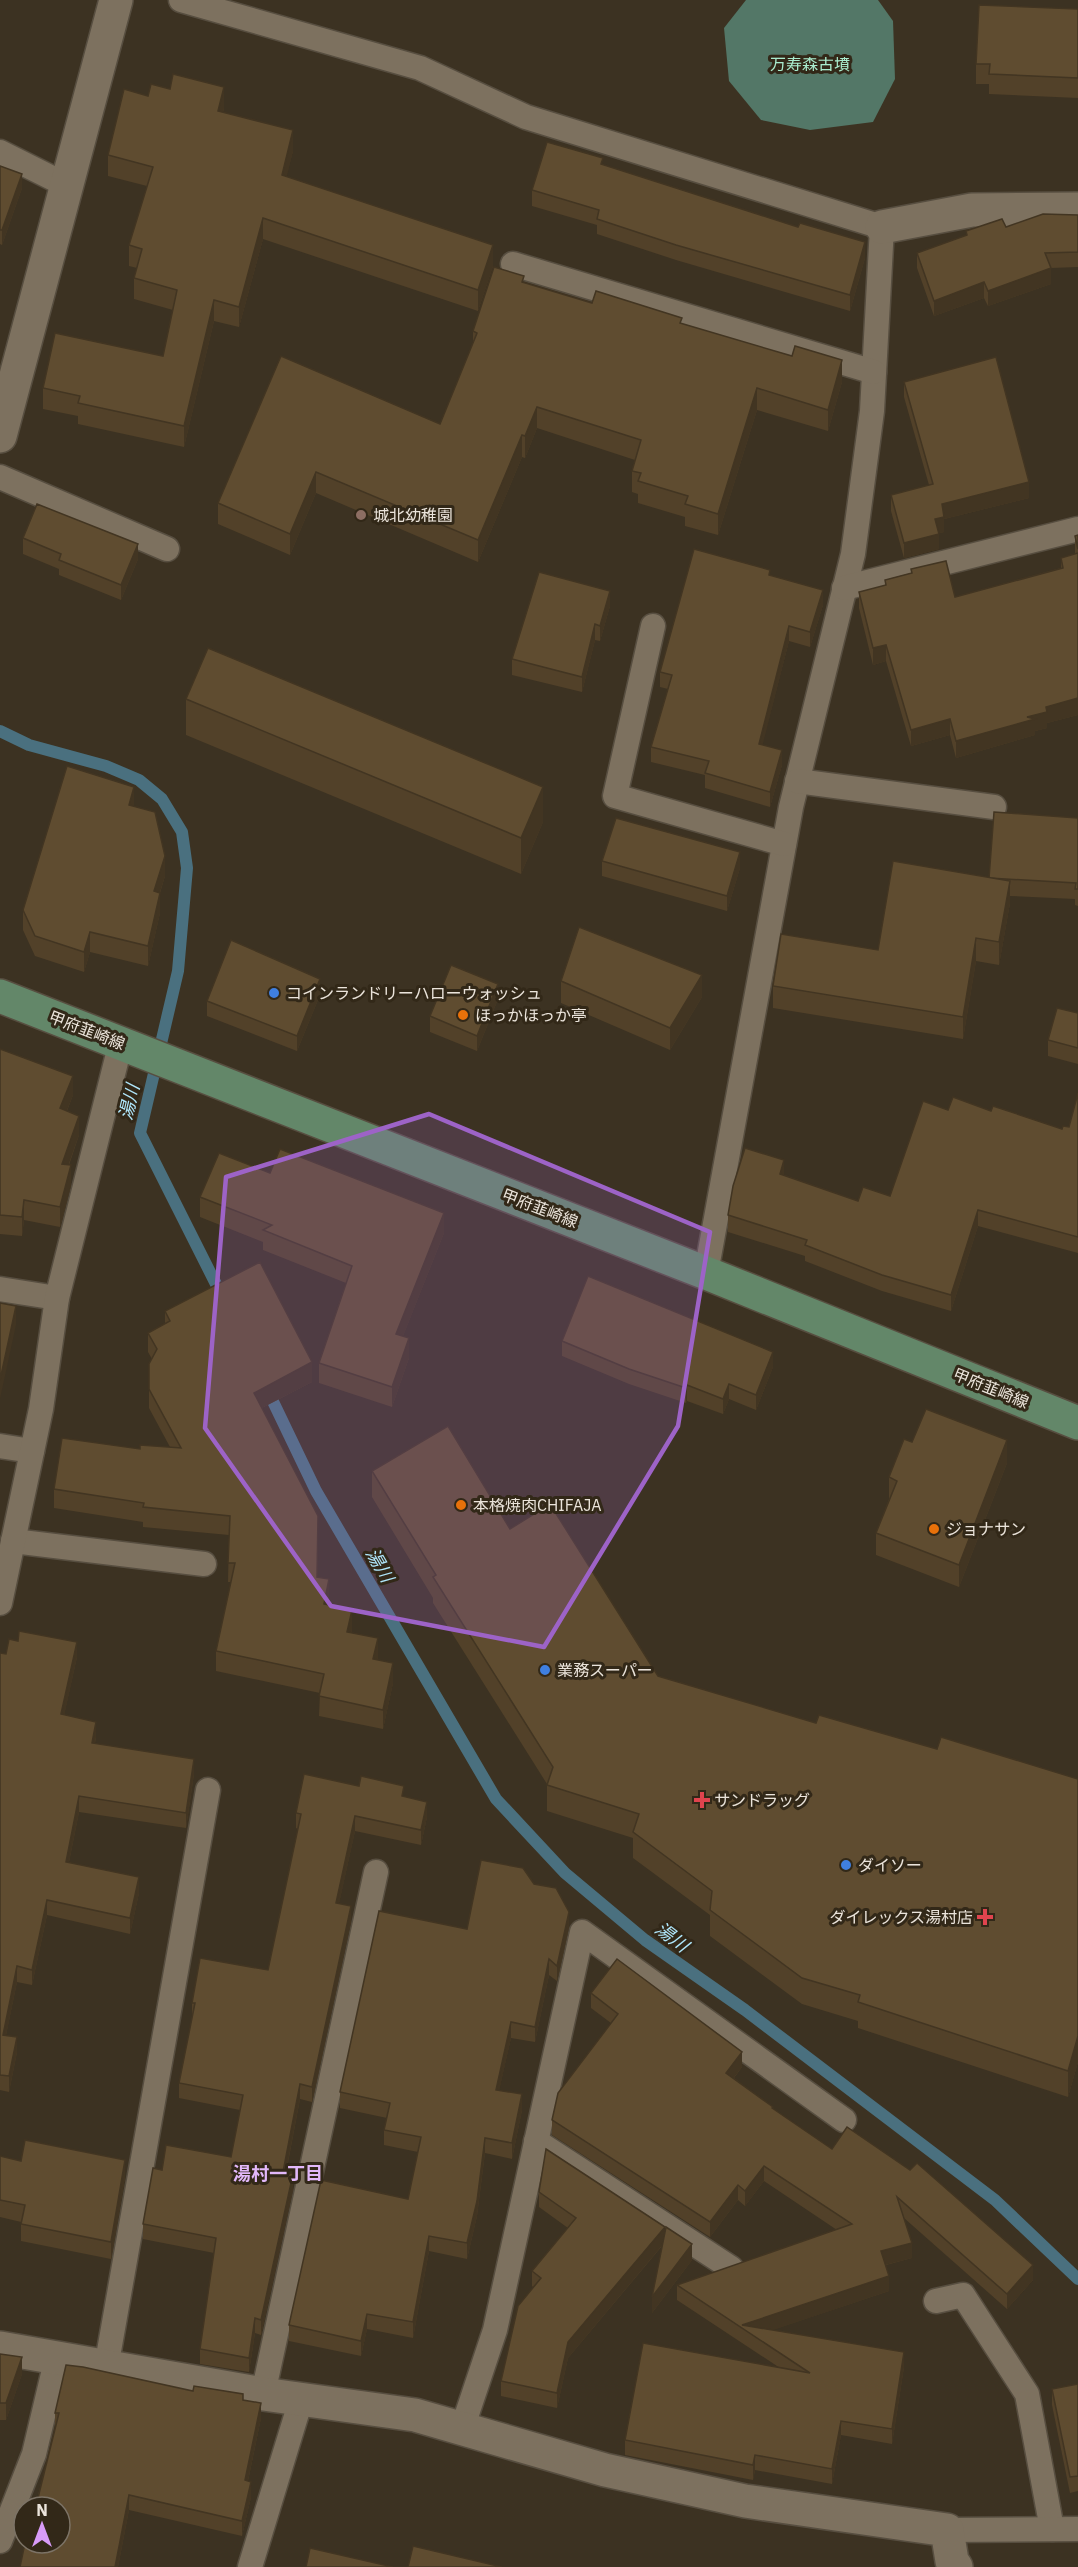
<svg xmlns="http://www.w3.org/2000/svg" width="1078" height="2567" viewBox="0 0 1078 2567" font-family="'IBM Plex Sans','Noto Sans JP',sans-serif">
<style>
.forest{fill:#537767}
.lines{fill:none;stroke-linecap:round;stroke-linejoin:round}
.stream{stroke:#4a707f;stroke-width:12}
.lane-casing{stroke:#574e40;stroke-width:27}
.street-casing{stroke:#574e40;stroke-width:36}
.primary-casing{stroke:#574e40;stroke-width:36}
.lane{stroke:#7d715f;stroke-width:24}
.street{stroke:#7d715f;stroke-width:33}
.primary{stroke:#638769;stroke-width:33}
.wall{fill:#524129}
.shaded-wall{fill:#423522}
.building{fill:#5f4c30;stroke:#423522;stroke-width:1.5}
.marked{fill:#9d63c7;fill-opacity:0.2;stroke:#9d63c7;stroke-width:4.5;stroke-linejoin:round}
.education-dot{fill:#8d6e63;stroke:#322818;stroke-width:2}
.shop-dot{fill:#3f7fe0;stroke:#322818;stroke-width:2}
.food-dot{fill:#e8710a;stroke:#322818;stroke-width:2}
.health-dot{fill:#e0444e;stroke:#322818;stroke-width:2}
.labels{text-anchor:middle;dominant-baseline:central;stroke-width:6;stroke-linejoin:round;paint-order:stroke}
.park-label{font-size:16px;fill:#a9ecce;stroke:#322818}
.poi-label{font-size:16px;fill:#ebe4db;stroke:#322818;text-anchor:start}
.street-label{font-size:16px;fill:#ebe4db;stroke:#322818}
.water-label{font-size:18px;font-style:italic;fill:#b0e7fc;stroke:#322818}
.neighbourhood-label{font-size:18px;font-weight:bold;fill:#e2b8fa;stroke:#322818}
</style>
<rect width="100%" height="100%" fill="#3c3222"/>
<path class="forest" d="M 746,0 L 878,0 L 893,21 L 895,79 L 873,122 L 810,130 L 761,120 L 729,81 L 724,28 Z"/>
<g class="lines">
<g class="stream">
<path d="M 0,731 L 29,745 L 106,766 L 139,780 L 162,799 L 182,832 L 187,868 L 178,971 L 140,1133 L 223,1298"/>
<path d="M 267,1389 L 316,1491 L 496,1799 L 565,1873 L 645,1940 L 745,2010 L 995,2200 L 1078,2279"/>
</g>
<g class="lane-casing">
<g id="lane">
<path d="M 181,0 L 420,68 L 526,117 L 882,227 L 872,411 L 853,554 L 791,807 L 706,1273"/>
<path d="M 0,152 L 66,185"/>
<path d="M 513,264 L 874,372"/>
<path d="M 0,477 L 167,549"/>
<path d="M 844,588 L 1078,529"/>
<path d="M 653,626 L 615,796 L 784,844"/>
<path d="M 797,781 L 994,807"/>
<path d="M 0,1289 L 57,1298"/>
<path d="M 0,1446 L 32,1451"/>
<path d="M 13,1541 L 204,1564"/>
<path d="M 0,1603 L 41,1409 L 57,1298 L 121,1042"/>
<path d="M 536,2141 L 731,2268"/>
<path d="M 936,2301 L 963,2295 L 1027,2394 L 1052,2529"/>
<path d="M 106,2368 L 208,1790"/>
<path d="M 263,2394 L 376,1872"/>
<path d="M 462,2429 L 495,2330 L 582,1932 L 844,2120"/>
<path d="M 947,2530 L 1078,2529"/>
<path d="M 0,2541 L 34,2454 L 57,2357"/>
<path d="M 250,2567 L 301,2400"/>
</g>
</g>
<g class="street-casing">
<g id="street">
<path d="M 882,227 L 972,210 L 1078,209"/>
<path d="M 0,436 L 116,0"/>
<path d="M 0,2348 L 263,2394 L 415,2415 L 605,2470 L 745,2501 L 947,2530 L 952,2561 L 956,2567"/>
</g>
</g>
<g class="primary-casing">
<path id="primary" d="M 0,996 L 706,1273 L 1078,1423"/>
</g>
<use href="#lane" class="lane"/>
<use href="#street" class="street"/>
<use href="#primary" class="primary"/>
</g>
<g class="wall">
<path d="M 1078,9 L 1078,98 L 989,94 L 989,84 L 976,84 L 976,64 Z"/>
<path d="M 148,96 L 224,108 L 223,112 L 293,151 L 286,177 L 493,266 L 478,311 L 263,239 L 239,327 L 214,321 L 184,447 L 78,424 L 78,416 L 43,409 L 43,388 L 163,356 L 173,310 L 134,299 L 134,278 L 137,268 L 129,266 L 129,245 L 147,186 L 108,176 L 108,155 Z"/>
<path d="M 603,165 L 865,258 L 850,311 L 676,260 L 597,234 L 597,225 L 532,206 L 532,190 Z"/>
<path d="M 0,166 L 22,188 L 2,245 L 0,244 Z"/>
<path d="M 1078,215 L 1078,267 L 1051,268 L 1051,284 L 988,306 L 984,298 L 934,316 L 917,268 L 917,253 L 966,236 L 966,231 L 1006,227 Z"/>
<path d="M 524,283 L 592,303 L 682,324 L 842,382 L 828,431 L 757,410 L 718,535 L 685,526 L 685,517 L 638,503 L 638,494 L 632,492 L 632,471 L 635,460 L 537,428 L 525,458 L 522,457 L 478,562 L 316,493 L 290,555 L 218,524 L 218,503 L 440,424 L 473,343 L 473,331 Z"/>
<path d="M 904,382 L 1029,498 L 944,519 L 944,532 L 939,533 L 939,549 L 904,558 L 891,511 L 891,495 L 929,485 L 904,397 Z"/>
<path d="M 1078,535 L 1078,715 L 1047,723 L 1047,728 L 1035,731 L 1035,735 L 956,758 L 950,735 L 911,746 L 886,661 L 873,665 L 859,608 L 859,592 L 885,586 L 885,580 L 911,573 L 911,569 L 955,597 L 1061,568 L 1061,558 L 1075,554 L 1075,536 Z"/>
<path d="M 23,538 L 138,559 L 121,600 L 59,575 L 59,569 L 23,554 Z"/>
<path d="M 770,575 L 823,605 L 810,647 L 789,641 L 762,745 L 782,765 L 770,807 L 705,788 L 705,775 L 651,762 L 651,747 L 668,689 L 660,687 L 660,672 Z"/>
<path d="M 610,606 L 600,641 L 595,640 L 582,692 L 512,675 L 512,659 Z"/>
<path d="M 186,699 L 543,822 L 521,874 L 186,735 Z"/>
<path d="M 134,806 L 165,876 L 160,893 L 160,913 L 148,966 L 90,952 L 84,972 L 35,956 L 23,930 L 23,910 Z"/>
<path d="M 1078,818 L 1078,906 L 1075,905 L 1075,899 L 1010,896 L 1010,903 L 999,965 L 976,961 L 963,1039 L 773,1008 L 773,986 L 878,950 L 989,878 Z"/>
<path d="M 602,861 L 740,868 L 727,911 L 602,876 Z"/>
<path d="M 561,981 L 702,997 L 670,1050 L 561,1003 Z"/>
<path d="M 320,995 L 297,1051 L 207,1016 L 207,1001 Z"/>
<path d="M 498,999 L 477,1051 L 430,1032 L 430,1016 Z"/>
<path d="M 1078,1013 L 1078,1064 L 1048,1056 L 1048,1040 Z"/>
<path d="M 0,1049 L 73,1095 L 67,1111 L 79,1135 L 69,1165 L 71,1185 L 60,1227 L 24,1220 L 22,1236 L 0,1234 Z"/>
<path d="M 1078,1093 L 1078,1253 L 978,1226 L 951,1311 L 882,1291 L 805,1261 L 805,1256 L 728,1232 L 728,1215 L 784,1175 L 858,1201 L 890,1196 L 948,1110 L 991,1111 L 1062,1129 L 1069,1127 Z"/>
<path d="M 270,1173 L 444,1233 L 403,1336 L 409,1358 L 392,1407 L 319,1383 L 319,1363 L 346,1283 L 263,1250 L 263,1242 L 200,1217 L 200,1197 Z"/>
<path d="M 165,1311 L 312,1382 L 262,1408 L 318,1535 L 317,1577 L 329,1599 L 328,1604 L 352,1629 L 351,1633 L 378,1657 L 377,1660 L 393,1683 L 383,1729 L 319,1716 L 320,1693 L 216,1671 L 216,1651 L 231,1582 L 228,1582 L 229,1535 L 143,1527 L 143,1522 L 54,1508 L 54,1489 L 140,1449 L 170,1447 L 149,1408 L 149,1364 L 152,1359 L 148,1352 L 148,1333 L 165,1324 Z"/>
<path d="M 562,1341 L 773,1367 L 756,1410 L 729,1399 L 723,1414 L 687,1401 L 686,1403 L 629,1384 L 562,1356 Z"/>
<path d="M 1007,1463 L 959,1587 L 876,1555 L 876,1533 L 889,1499 L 889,1477 Z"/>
<path d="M 372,1471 L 510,1529 L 658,1676 L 816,1723 L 1078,1779 L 1078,2062 L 1068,2097 L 858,2028 L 858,2021 L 802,2004 L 710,1936 L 710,1915 L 633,1858 L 633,1838 L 547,1811 L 547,1784 L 433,1603 L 433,1598 L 372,1497 Z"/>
<path d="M 0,1653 L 77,1657 L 64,1715 L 96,1737 L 95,1743 L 194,1774 L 186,1828 L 79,1812 L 69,1862 L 139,1893 L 130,1934 L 47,1915 L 32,1985 L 17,1982 L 6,2035 L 17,2052 L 9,2092 L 0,2090 Z"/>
<path d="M 404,1797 L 427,1817 L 421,1845 L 355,1831 L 339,1903 L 351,1921 L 312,2102 L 300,2099 L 286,2173 L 293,2189 L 261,2335 L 255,2333 L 249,2372 L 200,2364 L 200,2349 L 214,2253 L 143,2239 L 143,2224 L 162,2170 L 231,2157 L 240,2110 L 179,2098 L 179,2083 L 192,2018 L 192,2003 L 268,1970 L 298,1829 L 296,1828 L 296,1813 Z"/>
<path d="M 534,1884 L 569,1927 L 557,1981 L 549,1975 L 535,2042 L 511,2038 L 499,2090 L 522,2110 L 512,2159 L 485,2153 L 477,2216 L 467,2259 L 429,2251 L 413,2338 L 367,2329 L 361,2356 L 289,2341 L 289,2325 L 408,2199 L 418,2152 L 384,2145 L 384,2130 L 387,2118 L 340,2108 L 340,2092 L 467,1929 Z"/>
<path d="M 591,1993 L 742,2067 L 734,2078 L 773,2109 L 832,2149 L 1033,2280 L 1007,2309 L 904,2218 L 912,2258 L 886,2265 L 889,2291 L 772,2330 L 904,2367 L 892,2444 L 841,2435 L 832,2484 L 755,2470 L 753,2480 L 625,2455 L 625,2440 L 780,2368 L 677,2300 L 677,2285 L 837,2230 L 764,2181 L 745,2206 L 738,2200 L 710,2237 L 552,2135 L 552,2120 L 611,2023 L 591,2008 Z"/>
<path d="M 0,2156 L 21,2161 L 125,2177 L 111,2259 L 21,2241 L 21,2222 L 0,2217 Z"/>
<path d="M 539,2192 L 665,2230 L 692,2260 L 652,2313 L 662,2246 L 568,2358 L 557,2408 L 501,2396 L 501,2381 L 533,2287 L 532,2286 L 532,2271 L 568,2228 L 539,2207 Z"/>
<path d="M 0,2354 L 22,2374 L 6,2420 L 0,2420 Z"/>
<path d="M 1078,2384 L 1078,2491 L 1070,2493 L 1052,2405 L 1052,2389 Z"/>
<path d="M 193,2391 L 243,2400 L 261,2418 L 248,2481 L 251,2497 L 242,2536 L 129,2510 L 118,2567 L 20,2567 L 55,2428 L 55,2413 Z"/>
</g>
<g class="shaded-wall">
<path d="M 224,87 L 224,108 L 218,132 L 218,111 Z"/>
<path d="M 293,130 L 293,151 L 282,196 L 282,175 Z"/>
<path d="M 22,174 L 22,188 L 2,245 L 2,230 Z"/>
<path d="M 263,218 L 263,239 L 239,327 L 239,307 Z"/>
<path d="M 865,242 L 865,258 L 850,311 L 850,295 Z"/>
<path d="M 493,245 L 493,266 L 478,311 L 478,290 Z"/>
<path d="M 1051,268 L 1051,284 L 988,306 L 988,291 Z"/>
<path d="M 984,282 L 984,298 L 934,316 L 934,301 Z"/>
<path d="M 214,300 L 214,321 L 184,447 L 184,426 Z"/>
<path d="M 842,360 L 842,382 L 828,431 L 828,410 Z"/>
<path d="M 757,388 L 757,410 L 718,535 L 718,514 Z"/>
<path d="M 537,407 L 537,428 L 525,458 L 525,436 Z"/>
<path d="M 522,435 L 522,457 L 478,562 L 478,540 Z"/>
<path d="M 316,472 L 316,493 L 290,555 L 290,534 Z"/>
<path d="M 1029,482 L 1029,498 L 944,519 L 944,532 L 935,534 L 935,519 L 942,504 Z"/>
<path d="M 939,534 L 939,549 L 904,558 L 904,543 Z"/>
<path d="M 138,544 L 138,559 L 121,600 L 121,585 Z"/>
<path d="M 823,590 L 823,605 L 810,647 L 810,632 Z"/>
<path d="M 610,591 L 610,606 L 600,641 L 600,626 Z"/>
<path d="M 595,624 L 595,640 L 582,692 L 582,677 Z"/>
<path d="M 789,626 L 789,641 L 759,759 L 759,744 Z"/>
<path d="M 886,645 L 886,661 L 873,665 L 873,648 Z"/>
<path d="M 1078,698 L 1078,715 L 1047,723 L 1047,728 L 1035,731 L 1035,735 L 956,758 L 956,741 L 1027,717 L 1046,707 Z"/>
<path d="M 950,719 L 950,735 L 911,746 L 911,730 Z"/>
<path d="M 782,750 L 782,765 L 770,807 L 770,792 Z"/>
<path d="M 134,787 L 134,807 L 129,805 Z"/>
<path d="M 543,787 L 543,822 L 521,874 L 521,838 Z"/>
<path d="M 740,852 L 740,868 L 727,911 L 727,896 Z"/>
<path d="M 165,856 L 165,876 L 154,911 L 154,891 Z"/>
<path d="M 1010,881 L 1010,903 L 999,965 L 999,942 Z"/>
<path d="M 160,893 L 160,913 L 148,966 L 148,946 Z"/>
<path d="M 90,932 L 90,952 L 84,972 L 84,952 Z"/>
<path d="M 976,938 L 976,961 L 963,1039 L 963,1017 Z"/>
<path d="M 702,975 L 702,997 L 670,1050 L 670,1028 Z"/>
<path d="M 320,979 L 320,995 L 297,1051 L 297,1036 Z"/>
<path d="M 498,984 L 498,999 L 477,1051 L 477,1036 Z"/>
<path d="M 73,1076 L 73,1095 L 60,1128 L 60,1108 Z"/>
<path d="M 79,1116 L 79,1135 L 62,1183 L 62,1164 Z"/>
<path d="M 784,1160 L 784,1176 L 780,1174 Z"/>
<path d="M 71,1165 L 71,1185 L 60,1227 L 60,1207 Z"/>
<path d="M 24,1200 L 24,1220 L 22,1236 L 22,1217 Z"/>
<path d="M 978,1210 L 978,1226 L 951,1311 L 951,1295 Z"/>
<path d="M 444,1213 L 444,1233 L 396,1354 L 396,1334 Z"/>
<path d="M 16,1306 L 16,1325 L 0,1399 L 0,1380 Z"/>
<path d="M 409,1338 L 409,1358 L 392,1407 L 392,1387 Z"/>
<path d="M 773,1352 L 773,1367 L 756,1410 L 756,1395 Z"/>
<path d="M 312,1362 L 312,1382 L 254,1412 L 254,1393 Z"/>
<path d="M 729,1384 L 729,1399 L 723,1414 L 723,1399 Z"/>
<path d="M 687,1385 L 687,1401 L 686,1403 L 686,1388 Z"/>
<path d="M 1007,1440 L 1007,1463 L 959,1587 L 959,1565 Z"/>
<path d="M 329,1579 L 329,1599 L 324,1623 L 324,1604 Z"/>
<path d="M 352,1610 L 352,1629 L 347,1651 L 347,1632 Z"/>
<path d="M 378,1638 L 378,1657 L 373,1679 L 373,1659 Z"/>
<path d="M 77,1642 L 77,1657 L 61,1730 L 61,1714 Z"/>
<path d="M 393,1663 L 393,1683 L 383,1729 L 383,1710 Z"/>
<path d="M 96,1722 L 96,1737 L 92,1758 L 92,1743 Z"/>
<path d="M 194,1759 L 194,1774 L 186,1828 L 186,1813 Z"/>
<path d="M 79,1796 L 79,1812 L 66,1877 L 66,1862 Z"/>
<path d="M 427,1802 L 427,1817 L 421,1845 L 421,1830 Z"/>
<path d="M 355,1816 L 355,1831 L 336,1918 L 336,1903 Z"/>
<path d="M 139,1877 L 139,1893 L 130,1934 L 130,1918 Z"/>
<path d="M 47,1900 L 47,1915 L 32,1985 L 32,1970 Z"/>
<path d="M 351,1906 L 351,1921 L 312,2102 L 312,2087 Z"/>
<path d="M 569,1912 L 569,1927 L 557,1981 L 557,1966 Z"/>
<path d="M 549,1959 L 549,1975 L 535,2042 L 535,2027 Z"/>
<path d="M 17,1966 L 17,1982 L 3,2050 L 3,2035 Z"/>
<path d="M 511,2022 L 511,2038 L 496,2105 L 496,2090 Z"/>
<path d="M 1078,2036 L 1078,2062 L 1068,2097 L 1068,2071 Z"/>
<path d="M 17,2037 L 17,2052 L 9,2092 L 9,2076 Z"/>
<path d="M 742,2052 L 742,2067 L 726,2088 L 726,2073 Z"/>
<path d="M 300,2084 L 300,2099 L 283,2187 L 283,2172 Z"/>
<path d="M 522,2094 L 522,2110 L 512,2159 L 512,2143 Z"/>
<path d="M 485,2138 L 485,2153 L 477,2216 L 467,2259 L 467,2243 Z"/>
<path d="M 125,2160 L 125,2177 L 111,2259 L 111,2242 Z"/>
<path d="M 764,2166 L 764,2181 L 745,2206 L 745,2191 Z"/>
<path d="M 293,2174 L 293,2189 L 261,2335 L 261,2320 Z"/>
<path d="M 738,2185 L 738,2200 L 710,2237 L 710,2222 Z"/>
<path d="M 665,2227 L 665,2242 L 568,2358 L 557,2408 L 557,2393 L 568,2342 Z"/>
<path d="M 429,2236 L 429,2251 L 413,2338 L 413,2322 Z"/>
<path d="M 912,2243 L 912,2258 L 881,2266 L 881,2251 Z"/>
<path d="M 692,2244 L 692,2260 L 652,2313 L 652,2297 Z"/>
<path d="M 1033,2265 L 1033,2280 L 1007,2309 L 1007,2294 Z"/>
<path d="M 889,2276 L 889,2291 L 755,2336 L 742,2325 Z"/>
<path d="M 367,2314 L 367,2329 L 361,2356 L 361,2341 Z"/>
<path d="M 255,2318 L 255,2333 L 249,2372 L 249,2358 Z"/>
<path d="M 904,2352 L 904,2367 L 892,2444 L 892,2429 Z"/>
<path d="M 22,2357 L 22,2374 L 6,2420 L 6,2403 Z"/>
<path d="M 261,2403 L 261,2418 L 245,2495 L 245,2480 Z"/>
<path d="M 841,2421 L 841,2435 L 832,2484 L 832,2469 Z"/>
<path d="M 755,2455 L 755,2470 L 753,2480 L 753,2465 Z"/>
<path d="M 251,2482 L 251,2497 L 242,2536 L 242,2521 Z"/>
<path d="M 129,2495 L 129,2510 L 118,2567 L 115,2567 Z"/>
</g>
<g class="building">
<path d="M 979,5 L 1078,9 L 1078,78 L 989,74 L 990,64 L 976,64 Z"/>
<path d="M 173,74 L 224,87 L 218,111 L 293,130 L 282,175 L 493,245 L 478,290 L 263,218 L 239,307 L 214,300 L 184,426 L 78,403 L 80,396 L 43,388 L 55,333 L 163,356 L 177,290 L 134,278 L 142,249 L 129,245 L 153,167 L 108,155 L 124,89 L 148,96 L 151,84 L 170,89 Z"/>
<path d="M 547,142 L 603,158 L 601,164 L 798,227 L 800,223 L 865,242 L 850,295 L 676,245 L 597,219 L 599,210 L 532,190 Z"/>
<path d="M 0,166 L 22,174 L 2,230 L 0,230 Z"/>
<path d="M 1043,214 L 1078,215 L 1078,252 L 1045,253 L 1051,268 L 988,291 L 984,282 L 934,301 L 917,253 L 967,235 L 966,231 L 1002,219 L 1006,227 Z"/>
<path d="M 494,267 L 524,276 L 522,282 L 592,303 L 596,291 L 682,318 L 680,323 L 792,356 L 795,346 L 842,360 L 828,410 L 757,388 L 718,514 L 685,504 L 688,496 L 638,481 L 641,473 L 632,471 L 641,440 L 537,407 L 525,436 L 522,435 L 478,540 L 316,472 L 290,534 L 218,503 L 281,356 L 440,424 L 477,333 L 473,331 Z"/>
<path d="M 996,357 L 1029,482 L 942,504 L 944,517 L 935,519 L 939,534 L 904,543 L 891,495 L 933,484 L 904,382 Z"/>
<path d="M 37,504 L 138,544 L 121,585 L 59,560 L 61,554 L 23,538 Z"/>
<path d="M 1078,535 L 1078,549 L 1075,536 Z"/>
<path d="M 694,549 L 770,570 L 769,575 L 823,590 L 810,632 L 789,626 L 759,744 L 782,750 L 770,792 L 705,773 L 709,761 L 651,747 L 672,675 L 660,672 Z"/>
<path d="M 1078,553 L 1078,698 L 1046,707 L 1047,712 L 1027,717 L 1035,719 L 956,741 L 950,719 L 911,730 L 886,645 L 873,648 L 859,592 L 886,585 L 885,580 L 912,573 L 911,569 L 946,561 L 955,597 L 1063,568 L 1061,558 Z"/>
<path d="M 539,572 L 610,591 L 600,626 L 595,624 L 582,677 L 512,659 Z"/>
<path d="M 208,648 L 543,787 L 521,838 L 186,699 Z"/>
<path d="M 67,766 L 134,787 L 129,805 L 155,812 L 165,856 L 154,891 L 160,893 L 148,946 L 90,932 L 84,952 L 35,936 L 23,910 Z"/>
<path d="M 994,812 L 1078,818 L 1078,889 L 1075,889 L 1076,883 L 989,878 Z"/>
<path d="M 616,818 L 740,852 L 727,896 L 602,861 Z"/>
<path d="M 893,861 L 1010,881 L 999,942 L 976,938 L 963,1017 L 773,986 L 781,934 L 878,950 Z"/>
<path d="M 579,927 L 702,975 L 670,1028 L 561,981 Z"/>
<path d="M 231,940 L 320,979 L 297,1036 L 207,1001 Z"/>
<path d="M 451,965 L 498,984 L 477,1036 L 430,1016 Z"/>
<path d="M 1057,1008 L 1078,1013 L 1078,1048 L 1048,1040 Z"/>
<path d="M 0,1049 L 73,1076 L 60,1108 L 79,1116 L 62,1164 L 71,1165 L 60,1207 L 24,1200 L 22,1217 L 0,1215 Z"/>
<path d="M 1078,1093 L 1078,1237 L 978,1210 L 951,1295 L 882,1275 L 805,1245 L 807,1240 L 728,1215 L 733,1186 L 745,1148 L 784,1160 L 780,1174 L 858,1201 L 863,1187 L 890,1196 L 923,1101 L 948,1110 L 953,1097 L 991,1111 L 993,1106 L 1062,1129 L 1063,1126 L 1069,1127 Z"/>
<path d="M 280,1149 L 444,1213 L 396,1334 L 409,1338 L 392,1387 L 319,1363 L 352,1266 L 263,1230 L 272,1225 L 200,1197 L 219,1153 L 270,1173 Z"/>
<path d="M 260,1262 L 312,1362 L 254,1393 L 318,1516 L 317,1577 L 329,1579 L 324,1604 L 352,1610 L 347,1632 L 378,1638 L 373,1659 L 393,1663 L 383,1710 L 319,1696 L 324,1674 L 216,1651 L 235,1563 L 228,1563 L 230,1516 L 143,1507 L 144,1503 L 54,1489 L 62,1438 L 140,1449 L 140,1445 L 181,1448 L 149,1389 L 149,1364 L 157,1349 L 148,1333 L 170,1321 L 165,1311 Z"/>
<path d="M 588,1276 L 773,1352 L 756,1395 L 729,1384 L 723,1399 L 687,1385 L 686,1388 L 629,1369 L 562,1341 Z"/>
<path d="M 0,1303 L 16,1306 L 0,1380 Z"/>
<path d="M 926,1409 L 1007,1440 L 959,1565 L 876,1533 L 897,1481 L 889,1477 L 904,1439 L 912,1442 Z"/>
<path d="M 448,1426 L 510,1529 L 550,1504 L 658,1676 L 816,1723 L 819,1715 L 937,1749 L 941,1737 L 1078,1779 L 1078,2036 L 1068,2071 L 858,2002 L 860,1995 L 802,1978 L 710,1910 L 712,1891 L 633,1832 L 639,1814 L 547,1785 L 553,1767 L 433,1577 L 436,1575 L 372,1471 Z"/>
<path d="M 19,1631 L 77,1642 L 61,1714 L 96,1722 L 92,1743 L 194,1759 L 186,1813 L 79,1796 L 66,1862 L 139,1877 L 130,1918 L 47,1900 L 32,1970 L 17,1966 L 3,2035 L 17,2037 L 9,2076 L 0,2075 L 0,1653 L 6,1654 L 9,1639 L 18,1641 Z"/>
<path d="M 304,1774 L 359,1786 L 361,1776 L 404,1786 L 402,1796 L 427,1802 L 421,1830 L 355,1816 L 336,1903 L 351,1906 L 312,2087 L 300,2084 L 283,2172 L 293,2174 L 261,2320 L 255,2318 L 249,2358 L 200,2349 L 216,2238 L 143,2224 L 153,2168 L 162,2170 L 166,2145 L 231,2157 L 243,2095 L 179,2083 L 195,2003 L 192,2003 L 200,1958 L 268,1970 L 301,1814 L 296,1813 Z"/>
<path d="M 481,1860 L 523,1868 L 534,1884 L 556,1888 L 569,1912 L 557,1966 L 549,1959 L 535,2027 L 511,2022 L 496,2090 L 522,2094 L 512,2143 L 485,2138 L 477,2201 L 467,2243 L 429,2236 L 413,2322 L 367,2314 L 361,2341 L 289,2325 L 321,2180 L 408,2199 L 421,2137 L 384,2130 L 390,2103 L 340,2092 L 379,1911 L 467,1929 Z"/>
<path d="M 617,1959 L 742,2052 L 726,2073 L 773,2107 L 772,2108 L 832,2149 L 847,2127 L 910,2170 L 917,2163 L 1033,2265 L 1007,2294 L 897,2197 L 912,2243 L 881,2251 L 889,2276 L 742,2325 L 904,2352 L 892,2429 L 841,2421 L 832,2469 L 755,2455 L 753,2465 L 625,2440 L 643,2343 L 810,2373 L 677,2285 L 852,2224 L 764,2166 L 745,2191 L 738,2185 L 710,2222 L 552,2120 L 558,2093 L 618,2014 L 591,1993 Z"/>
<path d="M 25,2140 L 125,2160 L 111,2242 L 21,2224 L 25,2205 L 0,2200 L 0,2156 L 21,2161 Z"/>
<path d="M 546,2149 L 665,2227 L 568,2342 L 557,2393 L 501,2381 L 518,2306 L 541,2278 L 532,2271 L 576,2218 L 539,2192 Z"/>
<path d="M 666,2227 L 692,2244 L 652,2297 Z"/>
<path d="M 0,2354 L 22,2357 L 6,2403 L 0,2403 Z"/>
<path d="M 66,2365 L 83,2367 L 193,2391 L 194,2386 L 243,2394 L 243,2400 L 261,2403 L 245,2480 L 251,2482 L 242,2521 L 129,2495 L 115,2567 L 20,2567 L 25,2543 L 60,2543 L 60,2507 L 32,2507 L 33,2505 L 36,2506 L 59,2413 L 55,2413 Z"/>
<path d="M 1078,2384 L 1078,2476 L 1070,2477 L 1052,2389 Z"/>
<path d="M 413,2546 L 502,2567 L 408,2567 Z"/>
<path d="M 310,2548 L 393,2567 L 306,2567 Z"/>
</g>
<path class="marked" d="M 429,1114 L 710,1232 L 678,1426 L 544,1647 L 331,1606 L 205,1428 L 226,1177 Z"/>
<circle class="education-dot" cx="361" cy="515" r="6"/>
<g class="shop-dot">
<circle cx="274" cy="993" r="6"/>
<circle cx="545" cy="1670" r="6"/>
<circle cx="846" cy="1865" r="6"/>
</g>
<g class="food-dot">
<circle cx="463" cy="1015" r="6"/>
<circle cx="461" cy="1505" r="6"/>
<circle cx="934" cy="1529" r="6"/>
</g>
<g class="health-dot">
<path d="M699 1791h6v6h6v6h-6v6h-6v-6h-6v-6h6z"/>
<path d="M982 1908h6v6h6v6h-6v6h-6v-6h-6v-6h6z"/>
</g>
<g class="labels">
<g class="park-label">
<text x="810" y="64">万寿森古墳</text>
</g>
<g class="poi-label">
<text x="373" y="515">城北幼稚園</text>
<text x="286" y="993">コインランドリーハローウォッシュ</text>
<text x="475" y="1015">ほっかほっか亭</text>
<text x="473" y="1505">本格焼肉CHIFAJA</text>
<text x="946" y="1529">ジョナサン</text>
<text x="557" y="1670">業務スーパー</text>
<text x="714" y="1800">サンドラッグ</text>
<text x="858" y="1865">ダイソー</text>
<text x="973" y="1917" text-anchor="end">ダイレックス湯村店</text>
</g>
<g class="street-label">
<text transform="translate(87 1030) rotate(21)">甲府韮崎線</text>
<text transform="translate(540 1208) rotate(21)">甲府韮崎線</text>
<text transform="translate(991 1388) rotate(22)">甲府韮崎線</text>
</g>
<g class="water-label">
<text transform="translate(129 1102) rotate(-77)">湯川</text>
<text transform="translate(380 1565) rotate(60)">湯川</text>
<text transform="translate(672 1937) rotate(37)">湯川</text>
</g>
<g class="neighbourhood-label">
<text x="278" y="2173">湯村一丁目</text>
</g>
</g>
<g transform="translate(42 2525)"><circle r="28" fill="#322818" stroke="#7c7366" stroke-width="1.5"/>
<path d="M0-4.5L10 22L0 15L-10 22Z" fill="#d89bf8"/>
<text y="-9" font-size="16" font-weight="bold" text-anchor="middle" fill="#ebe4db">N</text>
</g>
</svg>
